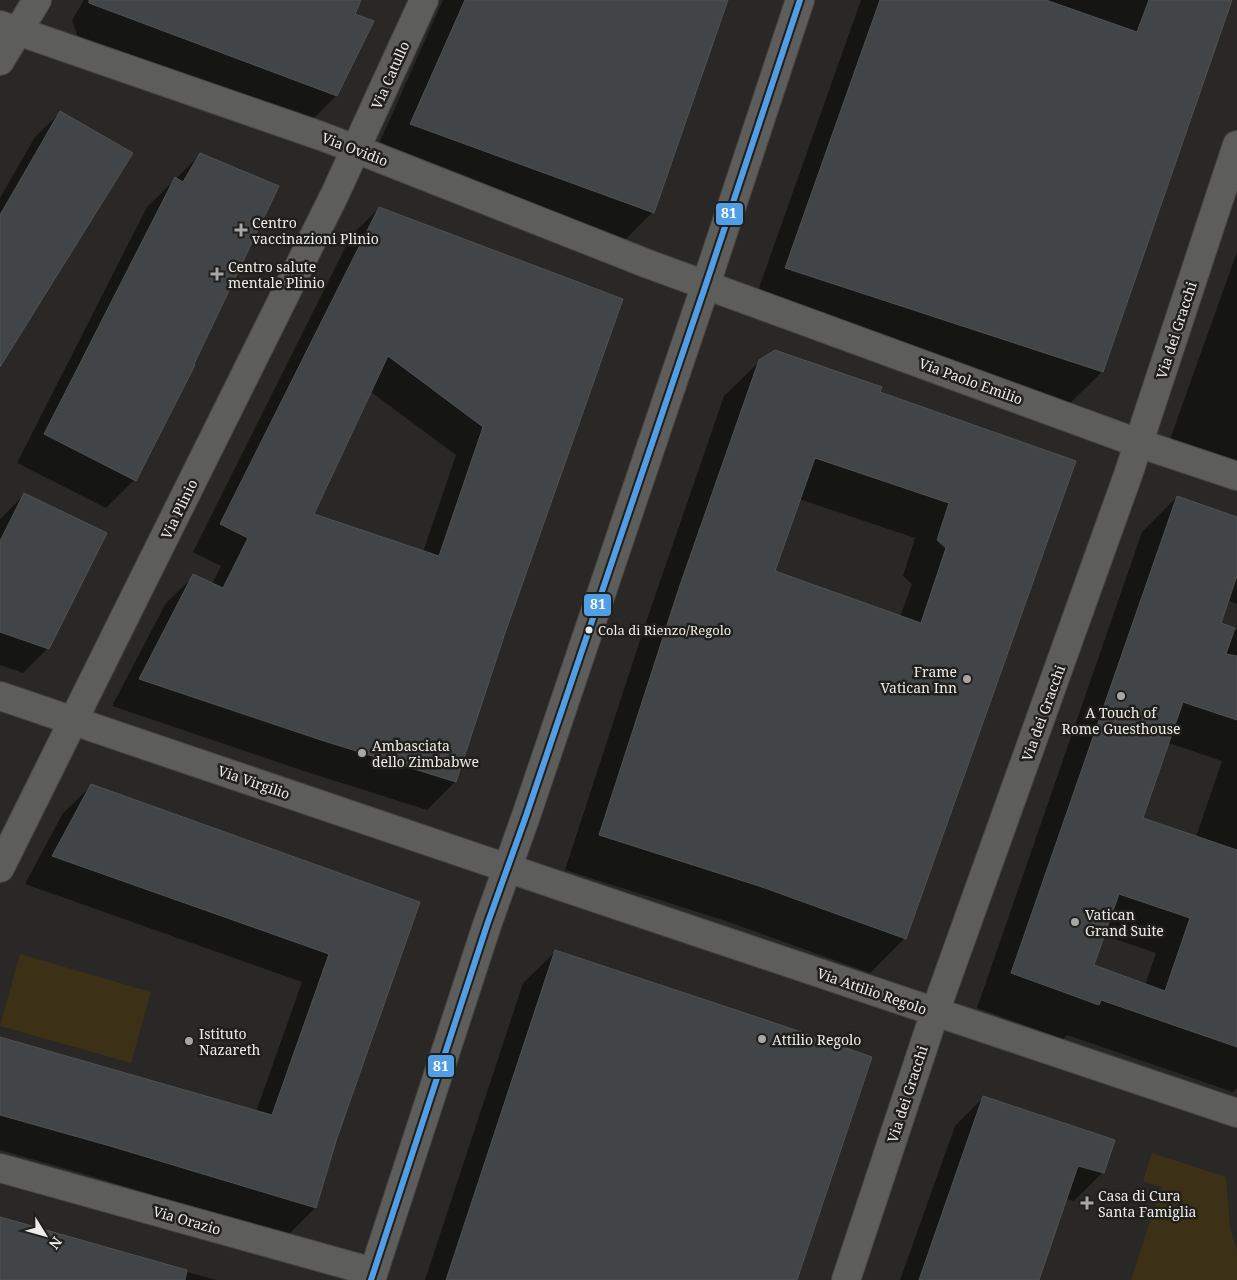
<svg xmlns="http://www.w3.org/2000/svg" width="1237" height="1280" viewBox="0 0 1237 1280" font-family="'Noto Serif',serif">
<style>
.green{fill:#3c3016}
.shadow{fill:#0007;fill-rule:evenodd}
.building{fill:#414548;stroke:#515151;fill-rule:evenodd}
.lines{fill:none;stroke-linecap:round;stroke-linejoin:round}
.minor-casing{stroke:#464544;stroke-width:30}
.tertiary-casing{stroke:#464544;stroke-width:30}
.secondary-casing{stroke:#464544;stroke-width:30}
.minor{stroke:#5d5d5c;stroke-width:28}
.tertiary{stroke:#5d5d5c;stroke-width:28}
.secondary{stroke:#5d5d5c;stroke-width:28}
.bus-1-casing{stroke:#211f1c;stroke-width:10}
.bus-1{stroke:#529ee5;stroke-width:6}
.poi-dot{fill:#a8a7a5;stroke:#211f1c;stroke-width:2}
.bus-dot{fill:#edecea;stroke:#211f1c;stroke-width:2}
.labels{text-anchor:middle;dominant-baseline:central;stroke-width:5;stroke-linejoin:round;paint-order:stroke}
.bus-label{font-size:13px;fill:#edecea;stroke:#211f1c;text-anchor:start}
.street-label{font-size:14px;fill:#edecea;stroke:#211f1c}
.poi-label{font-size:14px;fill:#edecea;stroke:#211f1c;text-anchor:start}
.line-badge{stroke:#211f1c;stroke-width:2}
.badge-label{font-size:14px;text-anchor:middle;font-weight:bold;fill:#fff}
</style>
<rect width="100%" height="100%" fill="#292826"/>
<g class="green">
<path d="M 20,954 L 151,992 L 131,1063 L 0,1026 Z"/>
<path d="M 1152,1153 L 1226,1177 L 1230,1228 L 1237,1250 L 1237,1280 L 1131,1280 L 1161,1187 L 1143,1181 Z"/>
</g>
<g class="shadow">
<path d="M 84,0 L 360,0 L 353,14 L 336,96 L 305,127 L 80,43 L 72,20 Z"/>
<path d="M 443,0 L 727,0 L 653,212 L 611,254 L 369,166 Z"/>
<path d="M 861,0 L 1231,0 L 1102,372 L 1070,403 L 755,299 Z"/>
<path d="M 60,113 L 0,365 L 0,198 L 35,137 Z"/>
<path d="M 201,154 L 134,480 L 106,508 L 17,463 L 147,207 Z"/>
<path d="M 379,208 L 622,300 L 504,633 L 455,782 L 427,810 L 307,772 L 112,706 L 166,603 L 194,576 L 212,584 L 221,566 L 193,552 L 351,236 ZM 371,392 L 456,455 L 423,552 L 312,514 Z"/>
<path d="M 1237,252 L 1237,466 L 1169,442 Z"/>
<path d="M 760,361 L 878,393 L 1075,462 L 905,938 L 870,973 L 726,921 L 565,870 L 645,625 L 724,396 ZM 799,499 L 915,538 L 903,576 L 912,584 L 900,617 L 774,572 Z"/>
<path d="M 24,495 L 48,648 L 23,673 L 0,665 L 0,519 Z"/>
<path d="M 1177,497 L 1237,518 L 1237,604 L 1227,600 L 1219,624 L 1237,630 L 1237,1088 L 1233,1092 L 1067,1035 L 1063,1039 L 977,1008 L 1142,532 ZM 1169,743 L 1222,761 L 1196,837 L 1141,819 ZM 1103,935 L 1156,953 L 1145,985 L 1093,965 Z"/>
<path d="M 92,785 L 418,903 L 335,1138 L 315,1208 L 287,1236 L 81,1173 L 0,1150 L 0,1039 L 256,1112 L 302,982 L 25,884 L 63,813 Z"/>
<path d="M 555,952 L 796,1280 L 425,1280 L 523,983 Z"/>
<path d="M 984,1097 L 1103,1172 L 1074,1201 L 1066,1199 L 1039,1280 L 900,1280 L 955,1126 Z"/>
<path d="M 0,1219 L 216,1280 L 0,1280 Z"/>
</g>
<g class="building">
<path d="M 89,0 L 361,0 L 355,14 L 374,21 L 337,96 L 89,3 Z"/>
<path d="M 465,0 L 728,0 L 654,213 L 410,124 Z"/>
<path d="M 880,0 L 1046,0 L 1137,32 L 1149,0 L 1232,0 L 1103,372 L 785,268 Z"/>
<path d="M 60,111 L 133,153 L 0,367 L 0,215 Z"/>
<path d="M 200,153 L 279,186 L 194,364 L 195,365 L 136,481 L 44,434 L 175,177 L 183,182 Z"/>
<path d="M 379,207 L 623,299 L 505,633 L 456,782 L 321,740 L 139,679 L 193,574 L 223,588 L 248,538 L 220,524 ZM 388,356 L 483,427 L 439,556 L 314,514 Z"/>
<path d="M 775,350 L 882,387 L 880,392 L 1076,461 L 906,939 L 762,887 L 599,835 L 679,588 L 759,360 ZM 815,458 L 949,503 L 937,540 L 946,548 L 921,623 L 775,571 Z"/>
<path d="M 24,493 L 107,533 L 49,649 L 0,632 L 0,541 Z"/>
<path d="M 1177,496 L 1237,517 L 1237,576 L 1221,623 L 1235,628 L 1226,654 L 1237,656 L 1237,720 L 1183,702 L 1143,818 L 1237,850 L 1237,1047 L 1101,1000 L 1099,1005 L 1011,973 ZM 1119,894 L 1190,918 L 1165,991 L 1094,965 Z"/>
<path d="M 91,784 L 420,902 L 337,1138 L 316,1208 L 110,1146 L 0,1115 L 0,1037 L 272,1115 L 329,954 L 52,856 Z"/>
<path d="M 555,950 L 772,1022 L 872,1057 L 797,1280 L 446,1280 Z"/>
<path d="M 983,1096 L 1115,1140 L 1104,1173 L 1078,1166 L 1039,1280 L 919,1280 Z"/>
<path d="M 0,1217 L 187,1270 L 185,1280 L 0,1280 Z"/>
</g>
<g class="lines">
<g class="minor-casing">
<g id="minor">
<path d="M 0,25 L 321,136 L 371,155 L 648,264 L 1138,443 L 1237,476"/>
<path d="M 0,61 L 37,0"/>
<path d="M 0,868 L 335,194 L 424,0"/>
<path d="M 0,1168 L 373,1272"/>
<path d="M 846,1280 L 935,1012 L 1128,475 L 1237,145"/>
</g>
</g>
<g class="tertiary-casing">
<path id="tertiary" d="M 0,696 L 566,888 L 1237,1113"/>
</g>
<g class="secondary-casing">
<path id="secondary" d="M 371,1280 L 487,925 L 526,816 L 706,284 L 800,0"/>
</g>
<use href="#minor" class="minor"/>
<use href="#tertiary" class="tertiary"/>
<use href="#secondary" class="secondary"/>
<g class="bus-1-casing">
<path id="bus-1" d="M 371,1280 L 487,925 L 526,816 L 706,284 L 800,0"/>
</g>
<use href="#bus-1" class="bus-1"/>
</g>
<g class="poi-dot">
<path d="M238.5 222.5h5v5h5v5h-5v5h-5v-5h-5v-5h5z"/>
<path d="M214.5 266.5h5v5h5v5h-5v5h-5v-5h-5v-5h5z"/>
<circle cx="967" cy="679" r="5"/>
<circle cx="1121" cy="696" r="5"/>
<circle cx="362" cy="753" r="5"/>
<circle cx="1075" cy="922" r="5"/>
<circle cx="762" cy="1039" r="5"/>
<circle cx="189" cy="1041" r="5"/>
<path d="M1084.5 1195.5h5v5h5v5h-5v5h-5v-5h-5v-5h5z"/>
</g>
<circle class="bus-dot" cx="589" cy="630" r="4.5"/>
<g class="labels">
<g class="bus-label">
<text x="598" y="630">Cola di Rienzo/Regolo</text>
</g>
<g class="street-label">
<text transform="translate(390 75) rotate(-66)">Via Catullo</text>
<text transform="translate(355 149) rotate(21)">Via Ovidio</text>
<text transform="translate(1176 330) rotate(-72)">Via dei Gracchi</text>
<text transform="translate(971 381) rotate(20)">Via Paolo Emilio</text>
<text transform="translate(179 509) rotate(-64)">Via Plinio</text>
<text transform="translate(1043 713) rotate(-70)">Via dei Gracchi</text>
<text transform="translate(254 782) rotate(19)">Via Virgilio</text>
<text transform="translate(872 991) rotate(19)">Via Attilio Regolo</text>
<text transform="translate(907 1094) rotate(-72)">Via dei Gracchi</text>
<text transform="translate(187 1220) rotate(16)">Via Orazio</text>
</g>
<g class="poi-label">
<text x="252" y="222">Centro<tspan x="252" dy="16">vaccinazioni Plinio</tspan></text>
<text x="228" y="266">Centro salute<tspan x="228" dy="16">mentale Plinio</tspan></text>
<text x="957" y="671" text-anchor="end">Frame<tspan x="957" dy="16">Vatican Inn</tspan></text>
<text x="1121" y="712" text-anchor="middle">A Touch of<tspan x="1121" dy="16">Rome Guesthouse</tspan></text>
<text x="372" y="745">Ambasciata<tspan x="372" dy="16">dello Zimbabwe</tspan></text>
<text x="1085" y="914">Vatican<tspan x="1085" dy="16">Grand Suite</tspan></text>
<text x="199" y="1033">Istituto<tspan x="199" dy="16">Nazareth</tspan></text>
<text x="772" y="1039">Attilio Regolo</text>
<text x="1098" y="1195">Casa di Cura<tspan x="1098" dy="16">Santa Famiglia</tspan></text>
</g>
</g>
<g class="line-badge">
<rect x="715" y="202" width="29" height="24" rx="5" fill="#529ee5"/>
<rect x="583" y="593" width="29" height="24" rx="5" fill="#529ee5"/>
<rect x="427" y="1054" width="28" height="24" rx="5" fill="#529ee5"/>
</g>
<g class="badge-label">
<text x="729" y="218">81</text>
<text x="598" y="609">81</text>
<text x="441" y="1071">81</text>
</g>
<g transform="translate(45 1235) rotate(127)" stroke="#211f1c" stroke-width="4" paint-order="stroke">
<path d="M0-4L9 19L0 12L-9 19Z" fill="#edecea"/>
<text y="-8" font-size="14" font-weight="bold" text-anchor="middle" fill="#edecea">N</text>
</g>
</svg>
